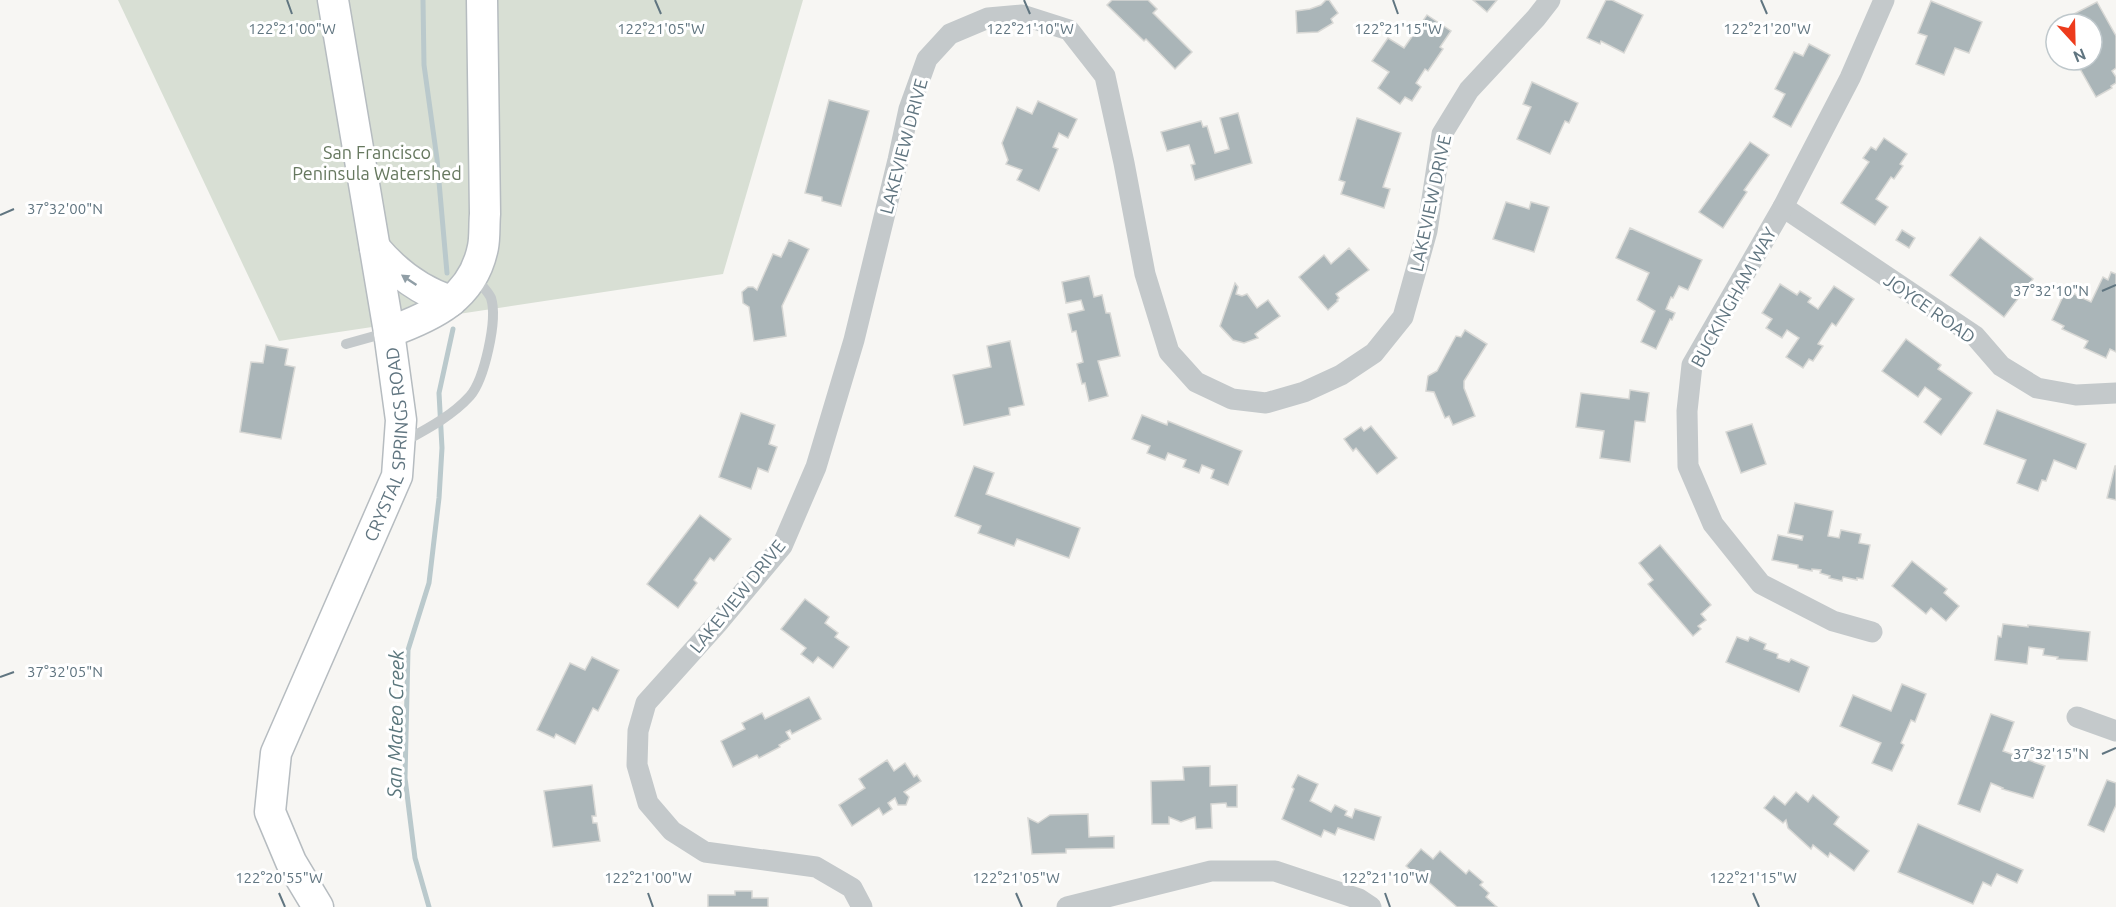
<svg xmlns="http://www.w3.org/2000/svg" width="2116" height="907" viewBox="0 0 2116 907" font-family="Ubuntu,sans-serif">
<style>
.green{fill:#d8dfd4}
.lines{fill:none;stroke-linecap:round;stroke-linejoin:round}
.stream{stroke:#bac9cc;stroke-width:5}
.building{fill:#aab5b8;stroke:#d8d8d5;stroke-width:1.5}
.secondary-casing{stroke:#b6bcc0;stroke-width:33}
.lane{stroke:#c4c9cb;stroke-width:10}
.street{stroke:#c4c9cb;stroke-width:21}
.secondary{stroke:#fff;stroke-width:30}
.oneway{fill:#909ea6}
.ticks{fill:none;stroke:#607580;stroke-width:2}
.labels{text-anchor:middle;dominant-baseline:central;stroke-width:6;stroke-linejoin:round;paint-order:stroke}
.street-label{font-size:18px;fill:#607580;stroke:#fff}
.park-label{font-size:18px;fill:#66785f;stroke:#fff}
.water-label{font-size:20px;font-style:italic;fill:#5a767c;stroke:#fff}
.ticks-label{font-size:15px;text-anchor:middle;fill:#607580;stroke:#fff;stroke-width:6;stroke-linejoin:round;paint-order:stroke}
</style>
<rect width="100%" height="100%" fill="#f7f6f3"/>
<path class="green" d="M 118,0 L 803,0 L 723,274 L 279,341 Z"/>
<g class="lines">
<g class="stream">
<path d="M 423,0 L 424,65 L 437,159 L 447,273"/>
<path d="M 429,907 L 415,858 L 405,778 L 408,650 L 429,583 L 439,498 L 442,448 L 439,393 L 453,329"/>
</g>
</g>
<g class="building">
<path d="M 1112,0 L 1148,0 L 1157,9 L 1153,13 L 1192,52 L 1175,69 L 1146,39 L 1144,41 L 1107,5 Z"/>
<path d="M 1326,0 L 1329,0 L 1338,13 L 1331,19 L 1333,23 L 1318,32 L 1297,33 L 1296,11 L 1310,9 L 1321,5 Z"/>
<path d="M 1473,0 L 1497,0 L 1487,12 Z"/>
<path d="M 1606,0 L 1612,0 L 1643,15 L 1624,53 L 1601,41 L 1600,44 L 1587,38 Z"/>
<path d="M 1931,1 L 1982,22 L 1969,53 L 1955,48 L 1944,75 L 1916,64 L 1927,36 L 1918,33 Z"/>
<path d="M 2097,2 L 2116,36 L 2116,68 L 2112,71 L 2116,77 L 2116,83 L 2111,86 L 2112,88 L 2096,97 L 2075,60 L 2092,60 L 2092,24 L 2072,24 L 2068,17 Z"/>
<path d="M 1427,15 L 1451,31 L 1440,47 L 1443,49 L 1428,71 L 1425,69 L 1416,83 L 1421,87 L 1412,101 L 1405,97 L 1400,104 L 1378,88 L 1389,72 L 1372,61 L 1388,38 L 1404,48 Z"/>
<path d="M 1809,44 L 1830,55 L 1791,127 L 1773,117 L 1785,94 L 1775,89 L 1794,52 L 1803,56 Z"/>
<path d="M 1532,82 L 1578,103 L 1569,123 L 1565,121 L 1550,154 L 1517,139 L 1531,107 L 1523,104 Z"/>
<path d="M 829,100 L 869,111 L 841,206 L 822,201 L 822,197 L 805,193 Z"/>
<path d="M 1038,101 L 1077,119 L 1068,138 L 1059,133 L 1053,147 L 1058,149 L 1039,191 L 1017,180 L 1022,170 L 1006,164 L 1008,160 L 1002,143 L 1017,107 L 1032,114 Z"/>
<path d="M 1238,113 L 1252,163 L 1195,180 L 1191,165 L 1195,164 L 1189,145 L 1167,151 L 1161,132 L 1201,121 L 1203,127 L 1207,126 L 1215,153 L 1229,149 L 1220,118 Z"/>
<path d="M 1357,118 L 1401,133 L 1383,187 L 1390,189 L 1384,208 L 1341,194 L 1345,182 L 1339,180 Z"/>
<path d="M 1884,138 L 1907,154 L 1900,164 L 1903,166 L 1894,179 L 1891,177 L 1876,199 L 1888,207 L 1875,225 L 1841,203 L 1869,162 L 1863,158 L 1871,147 L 1876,150 Z"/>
<path d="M 1750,142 L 1769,155 L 1744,190 L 1747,192 L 1723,228 L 1699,212 Z"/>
<path d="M 1506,202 L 1529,209 L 1531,202 L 1549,207 L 1534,252 L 1493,239 Z"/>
<path d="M 1630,228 L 1702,260 L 1688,290 L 1679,286 L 1673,298 L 1671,297 L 1666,309 L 1675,313 L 1672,320 L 1670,319 L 1656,349 L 1641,342 L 1655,311 L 1637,300 L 1649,273 L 1616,258 Z"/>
<path d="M 1902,230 L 1915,238 L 1909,248 L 1896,240 Z"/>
<path d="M 1980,237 L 2033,279 L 2004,317 L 1950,275 Z"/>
<path d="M 789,240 L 809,249 L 782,306 L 786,336 L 754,341 L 749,307 L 743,303 L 742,292 L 748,287 L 753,287 L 757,290 L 773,254 L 781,257 Z"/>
<path d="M 1349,248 L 1369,270 L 1336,294 L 1339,298 L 1337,300 L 1338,301 L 1328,310 L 1299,277 L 1324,255 L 1331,264 Z"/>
<path d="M 2111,272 L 2116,274 L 2116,352 L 2110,349 L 2106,358 L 2084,348 L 2088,341 L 2062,329 L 2064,326 L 2052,320 L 2066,290 L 2091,302 L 2103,277 L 2108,280 Z"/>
<path d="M 1089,276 L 1094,297 L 1102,295 L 1106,313 L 1110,313 L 1120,356 L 1098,361 L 1108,396 L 1089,401 L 1085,383 L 1082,384 L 1077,364 L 1083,362 L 1076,331 L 1072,332 L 1068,314 L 1084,310 L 1081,300 L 1066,303 L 1062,282 Z"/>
<path d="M 1235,283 L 1238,287 L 1236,294 L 1242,296 L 1247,294 L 1257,308 L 1268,300 L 1280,316 L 1255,334 L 1258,338 L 1244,343 L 1233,340 L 1220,326 Z"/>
<path d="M 1780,284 L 1797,295 L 1800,291 L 1811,298 L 1808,302 L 1818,309 L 1834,286 L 1854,299 L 1836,326 L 1832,323 L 1818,344 L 1823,346 L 1813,361 L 1809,359 L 1803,368 L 1786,357 L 1799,338 L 1787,330 L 1782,338 L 1766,328 L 1772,319 L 1762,313 Z"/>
<path d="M 1465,330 L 1487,344 L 1464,381 L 1464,388 L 1475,416 L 1453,425 L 1449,416 L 1445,418 L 1434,392 L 1426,391 L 1428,376 L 1437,371 L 1456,336 L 1461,337 Z"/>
<path d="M 1906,339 L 1941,365 L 1938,369 L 1972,393 L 1941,435 L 1924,422 L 1941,399 L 1925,387 L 1918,397 L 1882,371 Z"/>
<path d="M 1010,341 L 1024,405 L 1009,408 L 1010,415 L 964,425 L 953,375 L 991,367 L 987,346 Z"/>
<path d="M 266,345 L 288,349 L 285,365 L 295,367 L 281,439 L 240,432 L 251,362 L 263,363 Z"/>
<path d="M 1630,390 L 1649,393 L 1645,422 L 1635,421 L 1630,462 L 1600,458 L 1604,431 L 1576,427 L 1581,393 L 1629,399 Z"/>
<path d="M 1997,410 L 2086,444 L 2076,469 L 2054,460 L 2046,481 L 2042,480 L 2038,491 L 2017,483 L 2026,460 L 1984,444 Z"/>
<path d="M 741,413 L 775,425 L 769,444 L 777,447 L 768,472 L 758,468 L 751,489 L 719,477 Z"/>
<path d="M 1142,415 L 1167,425 L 1168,421 L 1242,451 L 1228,485 L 1211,478 L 1214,470 L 1202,465 L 1199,473 L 1183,467 L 1186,460 L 1168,453 L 1165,460 L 1147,453 L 1150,446 L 1132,439 Z"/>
<path d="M 1752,424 L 1766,464 L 1741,473 L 1726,432 Z"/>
<path d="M 1371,426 L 1397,458 L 1377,474 L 1356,448 L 1353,451 L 1344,439 L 1361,427 L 1364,431 Z"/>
<path d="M 974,466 L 994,473 L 986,494 L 1080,528 L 1069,558 L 1017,539 L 1014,546 L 978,533 L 981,526 L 955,516 Z"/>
<path d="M 2115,466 L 2116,466 L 2116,500 L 2107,498 Z"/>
<path d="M 1795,503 L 1833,511 L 1828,536 L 1839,538 L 1841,530 L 1861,534 L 1859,543 L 1870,545 L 1863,579 L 1857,578 L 1857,580 L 1843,577 L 1842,581 L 1829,578 L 1830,576 L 1820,573 L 1821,570 L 1812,569 L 1812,571 L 1798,568 L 1798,565 L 1772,560 L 1778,535 L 1802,540 L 1803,536 L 1788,533 Z"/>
<path d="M 700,515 L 731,539 L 714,561 L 710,558 L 694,580 L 697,583 L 678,608 L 647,584 Z"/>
<path d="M 1660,545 L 1711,605 L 1701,614 L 1706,620 L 1698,626 L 1701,629 L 1693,636 L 1648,584 L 1653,580 L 1639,563 Z"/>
<path d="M 1912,561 L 1947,589 L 1944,593 L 1959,606 L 1946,621 L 1931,608 L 1926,614 L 1892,586 Z"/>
<path d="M 805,599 L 829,617 L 825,623 L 838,633 L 835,637 L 849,647 L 833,668 L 818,657 L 813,663 L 801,654 L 806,648 L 781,629 Z"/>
<path d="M 2003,624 L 2028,627 L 2028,625 L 2090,632 L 2087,661 L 2057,659 L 2058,657 L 2043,655 L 2044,649 L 2029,647 L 2027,664 L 1995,660 L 1998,636 L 2001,637 Z"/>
<path d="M 1737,637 L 1748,641 L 1750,637 L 1766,644 L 1764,649 L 1778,654 L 1777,658 L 1789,662 L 1791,659 L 1809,667 L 1799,692 L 1726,662 Z"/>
<path d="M 592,657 L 619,670 L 598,711 L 593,708 L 575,744 L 556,734 L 554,738 L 537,730 L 570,663 L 585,670 Z"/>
<path d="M 1902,684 L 1926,694 L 1915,722 L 1911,720 L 1901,743 L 1904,745 L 1892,771 L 1872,763 L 1881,743 L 1840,726 L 1853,695 L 1891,711 Z"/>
<path d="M 809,697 L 821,719 L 792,734 L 790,730 L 786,732 L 790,739 L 779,745 L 780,747 L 759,758 L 757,755 L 733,767 L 721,741 L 745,729 L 742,723 L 762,713 L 765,719 Z"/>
<path d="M 1991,714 L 2014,722 L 2003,751 L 2045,766 L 2033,798 L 2002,789 L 2003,788 L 1991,783 L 1980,812 L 1958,804 Z"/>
<path d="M 887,760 L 894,771 L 905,763 L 914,777 L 917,775 L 921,781 L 904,792 L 909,797 L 906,805 L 898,805 L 895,798 L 888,803 L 892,809 L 883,815 L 879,808 L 852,826 L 839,805 L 865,788 L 859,779 Z"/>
<path d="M 1210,766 L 1210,786 L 1237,785 L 1237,807 L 1227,807 L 1226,803 L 1211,804 L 1212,828 L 1196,829 L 1195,817 L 1181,822 L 1169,817 L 1169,824 L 1152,824 L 1151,781 L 1184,780 L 1183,767 Z"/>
<path d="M 1298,775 L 1318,784 L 1310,801 L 1331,812 L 1335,805 L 1347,811 L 1345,815 L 1352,818 L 1355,809 L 1381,817 L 1374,840 L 1338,828 L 1335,835 L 1324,830 L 1321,837 L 1282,819 L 1294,789 L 1292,787 Z"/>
<path d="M 2107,780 L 2116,783 L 2116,805 L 2104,832 L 2088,825 Z"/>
<path d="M 592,785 L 596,816 L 592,816 L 593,823 L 597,823 L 600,841 L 553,847 L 544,791 Z"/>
<path d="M 1796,792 L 1808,802 L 1813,795 L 1839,817 L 1834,824 L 1869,851 L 1854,871 L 1830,853 L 1828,857 L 1813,845 L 1811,849 L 1788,828 L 1786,820 L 1783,823 L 1764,808 L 1774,796 L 1785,805 Z"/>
<path d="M 1088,814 L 1089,837 L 1114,836 L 1114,848 L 1066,849 L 1066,853 L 1032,854 L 1028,818 L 1038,823 L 1050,815 Z"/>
<path d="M 1918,824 L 2023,870 L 2017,883 L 1997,874 L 1991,886 L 1983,882 L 1973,904 L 1898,872 Z"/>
<path d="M 1421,849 L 1433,859 L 1440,851 L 1466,874 L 1469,870 L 1483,882 L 1480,885 L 1489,893 L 1486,897 L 1497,907 L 1457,907 L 1424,878 L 1422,880 L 1406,866 Z"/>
<path d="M 735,891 L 752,891 L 752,898 L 768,898 L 768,907 L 708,907 L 708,895 L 735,895 Z"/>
</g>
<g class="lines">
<g class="secondary-casing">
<g id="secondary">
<path d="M 375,248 C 396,273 420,291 451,301"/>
<path d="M 389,332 C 433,316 473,298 483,247 C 485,237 484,225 485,214 L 482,0"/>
<path id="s1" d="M 318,907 L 291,862 L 270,812 L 276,753 L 397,476 L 401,420 L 389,332 L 333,0"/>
</g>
</g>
<g class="lane">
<path d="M 346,344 L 389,332"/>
<path d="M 405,441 C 427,429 452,416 470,396 C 484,380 498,320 491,298 C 488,291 479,283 474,276"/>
</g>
<g class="street">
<path d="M 1783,207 L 1975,336 L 2001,366 L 2037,388 L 2076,395 L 2116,393"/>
<path d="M 1872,632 L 1833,621 L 1761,584 L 1713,524 L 1688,466 L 1687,411 L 1692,365 L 1783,207 L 1850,78 L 1884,0"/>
<path d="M 2077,717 L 2116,731"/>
<path d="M 862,907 L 852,888 L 816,867 L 705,852 L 672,831 L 648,803 L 637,765 L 638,731 L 646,703 L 717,624 L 782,546 L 816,467 L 854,340 L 898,160 L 909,109 L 927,59 L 950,34 L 988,18 L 1022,15 L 1069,30 L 1105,76 L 1124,163 L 1145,274 L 1169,352 L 1196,382 L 1232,399 L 1266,403 L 1304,392 L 1341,375 L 1374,353 L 1403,317 L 1427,231 L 1442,134 L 1469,90 L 1536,18 L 1550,0"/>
<path d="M 1067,907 L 1211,871 L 1275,871 L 1359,899 L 1371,907"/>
</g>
<use href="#secondary" class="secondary"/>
</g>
<defs><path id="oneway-solid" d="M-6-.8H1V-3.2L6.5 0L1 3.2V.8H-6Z" transform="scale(1.5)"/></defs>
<use class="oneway" href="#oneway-solid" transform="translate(409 280) rotate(-146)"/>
<path class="ticks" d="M 287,0 L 292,14M 655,0 L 661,14M 1024,0 L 1030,14M 1393,0 L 1398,14M 1761,0 L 1767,14M 0,215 L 14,209M 2102,291 L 2116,285M 0,677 L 14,672M 2102,754 L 2116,748M 279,893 L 285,907M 648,893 L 653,907M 1016,893 L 1022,907M 1385,893 L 1390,907M 1753,893 L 1759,907"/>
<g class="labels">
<g class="street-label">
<text transform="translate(903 146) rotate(-75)">LAKEVIEW DRIVE</text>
<text transform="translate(1430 203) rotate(-78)">LAKEVIEW DRIVE</text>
<text transform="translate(1733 297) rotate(-61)">BUCKINGHAM WAY</text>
<text transform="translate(1930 308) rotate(35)">JOYCE ROAD</text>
<text stroke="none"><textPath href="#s1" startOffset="498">CRYSTAL SPRINGS ROAD</textPath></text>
<text transform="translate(737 596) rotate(-51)">LAKEVIEW DRIVE</text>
</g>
<g class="park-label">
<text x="377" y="152">San Francisco<tspan x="377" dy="21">Peninsula Watershed</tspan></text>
</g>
<g class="water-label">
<text transform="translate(395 724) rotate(-89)">San Mateo Creek</text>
</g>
</g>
<g class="ticks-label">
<text x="292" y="34">122°21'00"W</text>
<text x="661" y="34">122°21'05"W</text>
<text x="1030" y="34">122°21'10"W</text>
<text x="1398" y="34">122°21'15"W</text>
<text x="1767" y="34">122°21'20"W</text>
<text x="65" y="214">37°32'00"N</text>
<text x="2051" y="296">37°32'10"N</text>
<text x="65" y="677">37°32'05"N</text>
<text x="2051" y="759">37°32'15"N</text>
<text x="279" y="883">122°20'55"W</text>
<text x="648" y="883">122°21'00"W</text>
<text x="1016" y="883">122°21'05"W</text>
<text x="1385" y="883">122°21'10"W</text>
<text x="1753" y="883">122°21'15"W</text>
</g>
<g transform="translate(2074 42) rotate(158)"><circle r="28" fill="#ffffff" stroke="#bfc8cc" stroke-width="1.5"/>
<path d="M0-4.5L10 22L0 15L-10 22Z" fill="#ed3b1c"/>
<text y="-9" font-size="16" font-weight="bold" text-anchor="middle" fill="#607580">N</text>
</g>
</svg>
